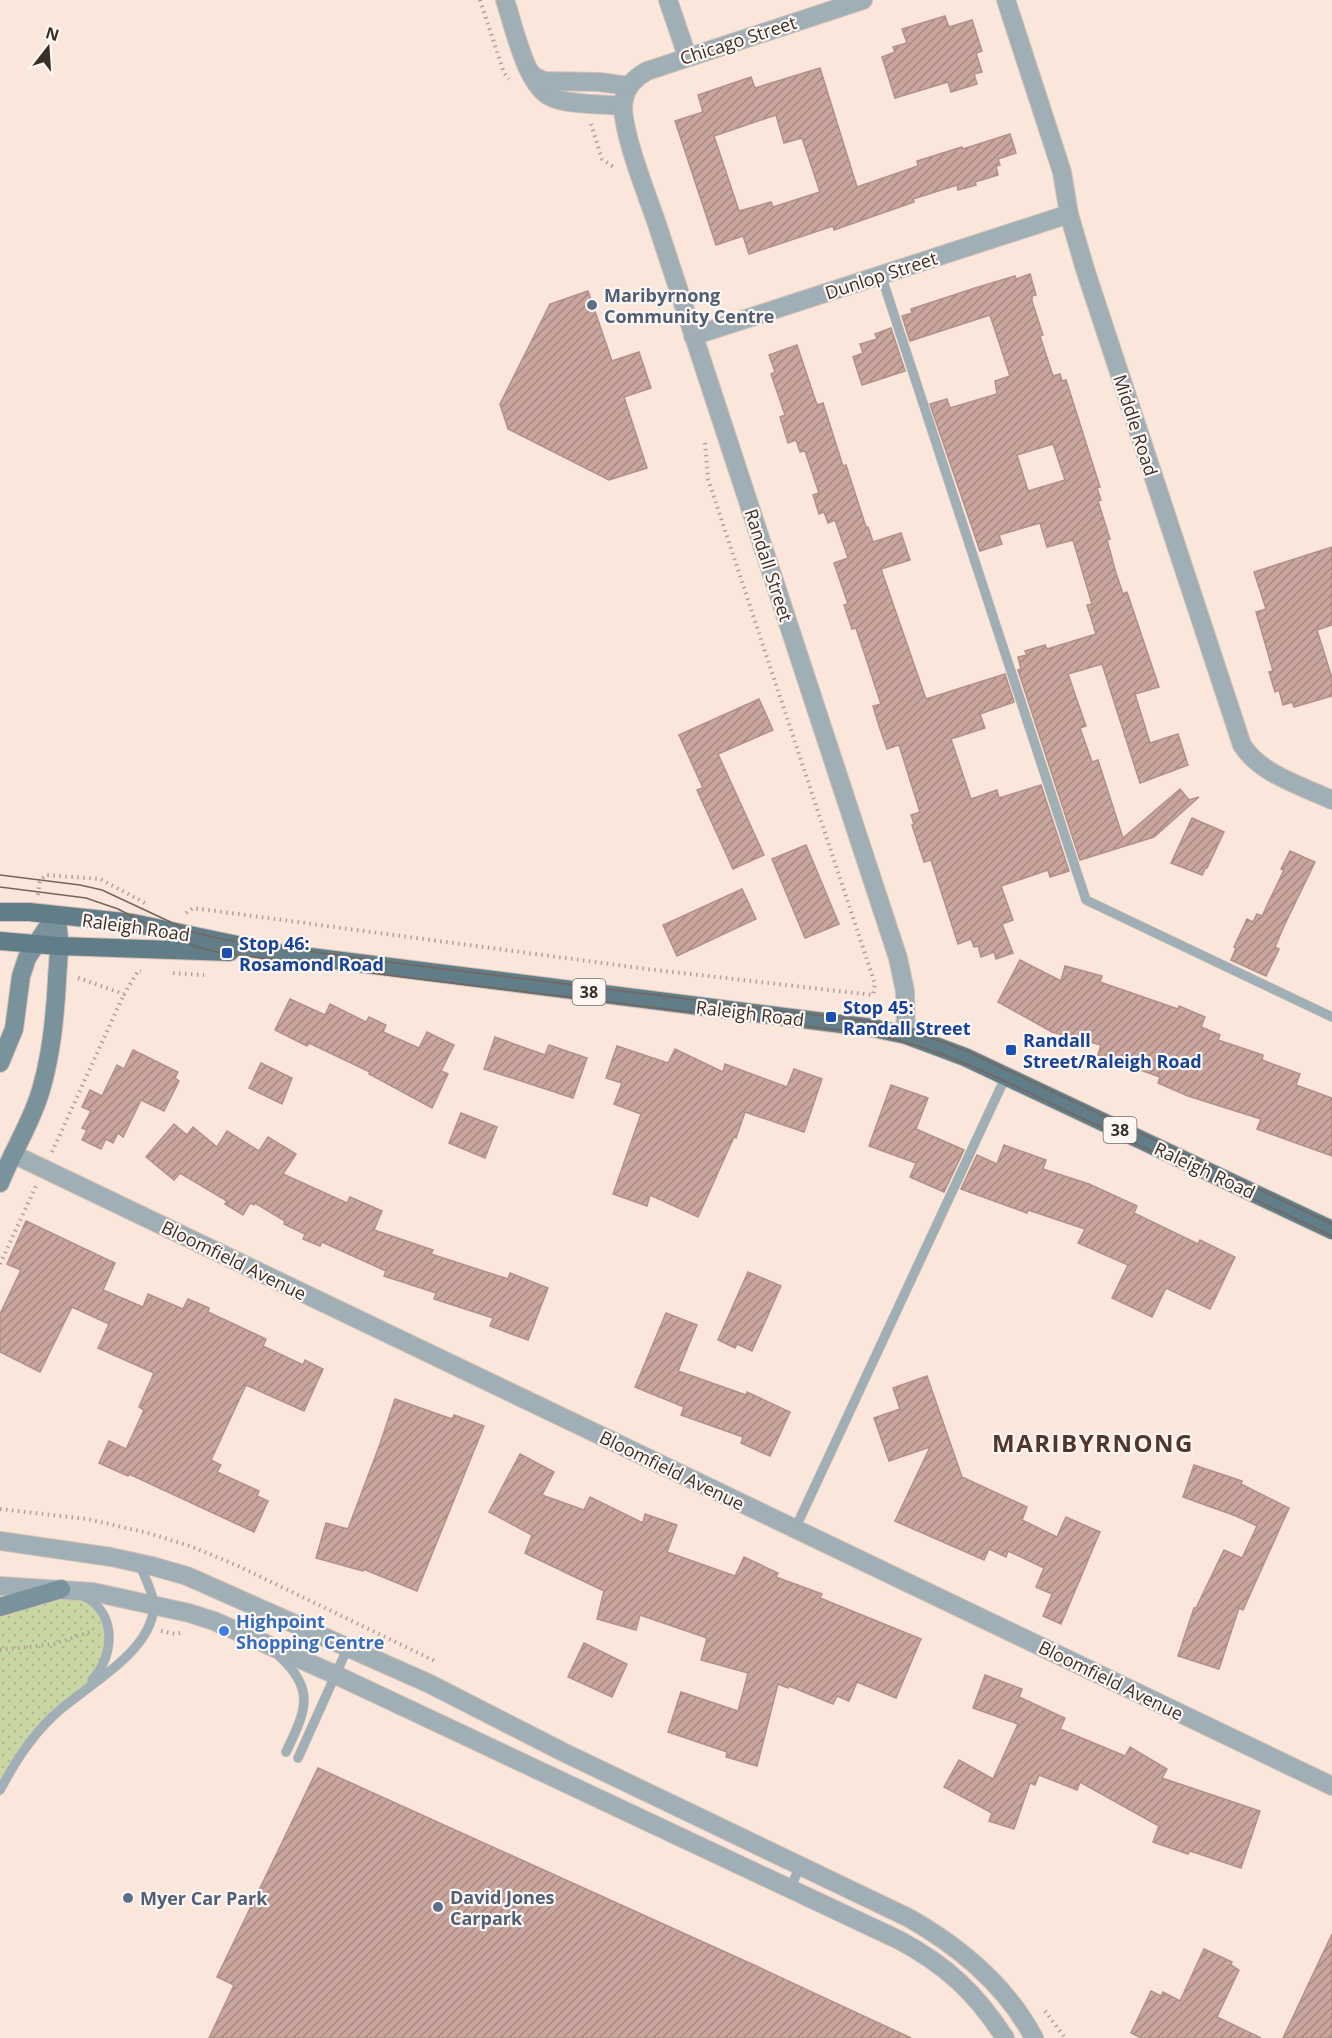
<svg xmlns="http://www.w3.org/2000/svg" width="1332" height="2038" viewBox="0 0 1332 2038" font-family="'Open Sans',sans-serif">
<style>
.grass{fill:url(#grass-dots)}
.building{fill:url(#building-hatch);stroke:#b39088;stroke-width:1.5;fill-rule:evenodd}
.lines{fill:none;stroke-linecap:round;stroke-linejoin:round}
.lane-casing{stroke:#d4c1b7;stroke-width:10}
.street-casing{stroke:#d4c1b7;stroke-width:20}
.secondary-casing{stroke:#d4c1b7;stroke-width:20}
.primary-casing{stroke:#d4c1b7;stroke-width:20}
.path{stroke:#b1a096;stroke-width:4;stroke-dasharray:1.5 4.5;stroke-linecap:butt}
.lane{stroke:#9fafb5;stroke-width:9}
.street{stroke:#9fafb5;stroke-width:18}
.secondary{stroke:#7a929b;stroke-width:18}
.primary{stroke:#607d88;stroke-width:18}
.tram{stroke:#74655d;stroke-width:1.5}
.service-dot{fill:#5c6f8a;stroke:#fdf6f2;stroke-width:2}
.transit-dot{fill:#1a4fb4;stroke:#fdf6f2;stroke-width:2}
.shop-dot{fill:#3f7fe0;stroke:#fdf6f2;stroke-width:2}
.labels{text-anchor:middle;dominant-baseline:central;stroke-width:4.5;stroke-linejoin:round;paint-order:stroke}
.shield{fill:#fdf6f2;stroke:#766b65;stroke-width:1.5}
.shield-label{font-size:16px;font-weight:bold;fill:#3c2f28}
.street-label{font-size:18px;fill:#3c2f28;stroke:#fdf6f2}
.service-label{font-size:18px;font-weight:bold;fill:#4e5e75;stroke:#fdf6f2;text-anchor:start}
.transit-label{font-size:18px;font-weight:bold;fill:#164399;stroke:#fdf6f2;text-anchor:start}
.shop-label{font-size:18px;font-weight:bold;fill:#366cbe;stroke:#fdf6f2;text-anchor:start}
.district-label{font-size:24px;font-weight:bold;letter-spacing:1.5px;fill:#513729;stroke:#fdf6f2}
</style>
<defs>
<pattern id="grass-dots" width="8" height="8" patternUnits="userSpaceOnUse" patternTransform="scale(1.5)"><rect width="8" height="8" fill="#c9d8a3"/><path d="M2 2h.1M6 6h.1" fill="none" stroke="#aeba8c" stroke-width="1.8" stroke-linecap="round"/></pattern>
<pattern id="building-hatch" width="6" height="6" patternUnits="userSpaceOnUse" patternTransform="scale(1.5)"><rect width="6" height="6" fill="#caa69e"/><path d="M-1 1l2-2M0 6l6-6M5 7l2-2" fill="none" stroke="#a58881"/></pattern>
</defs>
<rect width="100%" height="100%" fill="#fae6db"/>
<path class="grass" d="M 28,1598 L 89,1599 L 109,1631 L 97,1675 L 34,1736 L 0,1796 L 0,1607 Z"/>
<g class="building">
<path d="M 945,16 L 949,27 L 972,20 L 982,51 L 976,53 L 982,72 L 974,74 L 977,84 L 951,92 L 948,82 L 895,98 L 882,57 L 895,52 L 893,47 L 907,43 L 902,29 Z"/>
<path d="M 820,68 L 857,187 L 918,166 L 917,161 L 962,147 L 963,149 L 1010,134 L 1016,153 L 998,159 L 1000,165 L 996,166 L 998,175 L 975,182 L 976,185 L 958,190 L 957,185 L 913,199 L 914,202 L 834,230 L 833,226 L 749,254 L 743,236 L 716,245 L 675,121 L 703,112 L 698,95 L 751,77 L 755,88 ZM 776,115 L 784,143 L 802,138 L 820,192 L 773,207 L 771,202 L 739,211 L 714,136 Z"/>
<path d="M 1030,274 L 1036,295 L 1032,296 L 1032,301 L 1043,335 L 1040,336 L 1053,376 L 1060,374 L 1062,381 L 1066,380 L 1100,487 L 1097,488 L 1101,500 L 1098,501 L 1110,539 L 1107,540 L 1116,573 L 1123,594 L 1127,592 L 1159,687 L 1135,694 L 1150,743 L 1178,734 L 1188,765 L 1140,783 L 1102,664 L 1068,674 L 1086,726 L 1080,728 L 1092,762 L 1098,760 L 1123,838 L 1180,789 L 1189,800 L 1199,797 L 1154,837 L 1080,860 L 1018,670 L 1021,669 L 1018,657 L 1027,655 L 1025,651 L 1045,645 L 1047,649 L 1096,634 L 1087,605 L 1092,604 L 1073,540 L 1047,547 L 1040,523 L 999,535 L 1002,544 L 980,551 L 930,404 L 947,399 L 950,408 L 997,394 L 995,381 L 1010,376 L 990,315 L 910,341 L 902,316 L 912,313 L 911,309 L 975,288 L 1015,276 L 1016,279 ZM 1053,444 L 1065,480 L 1028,491 L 1017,455 Z"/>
<path d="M 588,291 L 612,361 L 639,352 L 651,388 L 624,397 L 647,468 L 609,480 L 508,429 L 500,404 L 550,304 Z"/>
<path d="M 891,328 L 905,371 L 862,385 L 853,357 L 863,353 L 860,344 L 877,339 L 875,334 Z"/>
<path d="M 797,345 L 817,405 L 823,403 L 843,466 L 846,465 L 866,527 L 868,527 L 873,542 L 901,533 L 910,560 L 881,569 L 926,699 L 1005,674 L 1014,702 L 980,714 L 985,728 L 951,739 L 971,799 L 997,790 L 999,798 L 1041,785 L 1069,871 L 1050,877 L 1048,870 L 1001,886 L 1013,920 L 1002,924 L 1013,953 L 996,959 L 994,952 L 981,957 L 978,946 L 974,947 L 971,939 L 958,944 L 931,860 L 924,862 L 912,825 L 914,824 L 911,815 L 920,812 L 899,745 L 887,749 L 879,726 L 873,706 L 881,704 L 856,628 L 852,629 L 844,605 L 848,604 L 834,563 L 848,558 L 835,520 L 828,523 L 824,512 L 819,514 L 813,495 L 819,493 L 805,451 L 800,452 L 796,440 L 788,443 L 780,417 L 785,415 L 771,374 L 775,372 L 769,355 Z"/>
<path d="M 1332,547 L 1332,625 L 1317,630 L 1332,678 L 1332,696 L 1294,707 L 1292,702 L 1283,705 L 1279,690 L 1275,692 L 1269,672 L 1273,671 L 1256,612 L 1266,609 L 1254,572 Z"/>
<path d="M 759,699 L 773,730 L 718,754 L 764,855 L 733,869 L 697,790 L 703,788 L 679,735 Z"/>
<path d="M 1192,818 L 1224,832 L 1207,868 L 1206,867 L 1202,875 L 1171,863 Z"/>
<path d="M 806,845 L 839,924 L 805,938 L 772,859 Z"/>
<path d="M 1290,851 L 1315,862 L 1284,926 L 1275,947 L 1279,949 L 1266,976 L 1231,960 L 1236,948 L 1234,947 L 1247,919 L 1253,922 L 1257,914 L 1262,916 L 1284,870 L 1281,869 Z"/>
<path d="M 742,889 L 756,919 L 677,956 L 663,925 Z"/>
<path d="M 1020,960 L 1061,981 L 1065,966 L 1102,976 L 1100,982 L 1178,1009 L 1179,1006 L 1205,1017 L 1201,1027 L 1220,1035 L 1218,1040 L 1263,1055 L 1262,1060 L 1300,1074 L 1296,1085 L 1332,1098 L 1332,1156 L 1257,1129 L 1261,1119 L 1188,1096 L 1158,1083 L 1160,1077 L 1098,1055 L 1101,1045 L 1052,1032 L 998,1002 Z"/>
<path d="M 290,999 L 325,1015 L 330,1004 L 366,1022 L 369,1017 L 386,1025 L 383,1032 L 419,1048 L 427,1032 L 454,1045 L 441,1071 L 448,1074 L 432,1108 L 369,1074 L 370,1072 L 309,1043 L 307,1046 L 275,1030 Z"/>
<path d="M 495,1037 L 545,1055 L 549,1045 L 587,1058 L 573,1098 L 484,1069 Z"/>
<path d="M 617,1046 L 668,1063 L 675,1049 L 723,1072 L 725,1064 L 787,1087 L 794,1069 L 822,1079 L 804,1132 L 745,1112 L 736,1138 L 734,1137 L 698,1217 L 650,1195 L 647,1206 L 613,1194 L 641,1114 L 614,1104 L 622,1083 L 606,1078 Z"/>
<path d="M 133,1050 L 178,1072 L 175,1078 L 179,1081 L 164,1111 L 141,1100 L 123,1137 L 118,1133 L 113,1143 L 106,1139 L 101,1149 L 82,1140 L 87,1130 L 82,1128 L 91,1111 L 82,1107 L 90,1090 L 102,1096 L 117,1065 L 124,1069 Z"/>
<path d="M 261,1063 L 292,1078 L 282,1104 L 249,1088 Z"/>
<path d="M 891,1085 L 928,1098 L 916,1129 L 964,1150 L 944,1192 L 910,1177 L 916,1163 L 869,1146 Z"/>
<path d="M 461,1113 L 497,1127 L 485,1158 L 449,1143 Z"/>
<path d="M 174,1124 L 187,1135 L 193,1127 L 217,1147 L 227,1131 L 259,1151 L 268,1137 L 296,1154 L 283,1174 L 347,1203 L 350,1197 L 382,1211 L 374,1230 L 433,1250 L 431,1254 L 508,1279 L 510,1273 L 548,1288 L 528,1340 L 490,1326 L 493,1318 L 434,1299 L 436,1293 L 384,1276 L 386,1271 L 322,1242 L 320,1246 L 303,1239 L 305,1234 L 284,1224 L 285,1221 L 255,1203 L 254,1205 L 250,1203 L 243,1215 L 225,1204 L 227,1201 L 180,1173 L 174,1180 L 146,1157 Z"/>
<path d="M 1004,1145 L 1046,1160 L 1043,1169 L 1089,1184 L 1137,1206 L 1134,1213 L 1198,1244 L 1200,1240 L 1235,1257 L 1210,1309 L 1166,1288 L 1152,1317 L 1112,1298 L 1128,1265 L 1078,1243 L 1085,1229 L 1028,1210 L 1027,1213 L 961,1189 L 977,1155 L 997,1164 Z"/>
<path d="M 26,1221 L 115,1263 L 103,1290 L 143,1307 L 148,1294 L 183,1309 L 188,1299 L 209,1308 L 208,1312 L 266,1339 L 263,1346 L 303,1365 L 305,1360 L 323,1369 L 304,1411 L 246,1385 L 211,1460 L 221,1465 L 217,1472 L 259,1491 L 257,1496 L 268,1501 L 254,1532 L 129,1474 L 128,1476 L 99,1463 L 109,1441 L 126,1449 L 144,1410 L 139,1407 L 154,1373 L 98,1348 L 109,1324 L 72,1307 L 40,1372 L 0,1352 L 0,1314 L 21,1270 L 7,1264 Z"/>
<path d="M 748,1272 L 781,1286 L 752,1351 L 737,1344 L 735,1348 L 718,1340 Z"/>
<path d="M 666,1313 L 697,1325 L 678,1371 L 746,1395 L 747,1392 L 790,1412 L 770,1456 L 741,1443 L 743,1437 L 681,1415 L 684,1407 L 635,1387 Z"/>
<path d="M 927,1376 L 962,1477 L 1027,1507 L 1022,1520 L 1057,1537 L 1066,1517 L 1100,1532 L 1061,1624 L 1043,1616 L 1052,1594 L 1036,1587 L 1044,1568 L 1008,1551 L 1006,1557 L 989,1549 L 984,1560 L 895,1521 L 930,1447 L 889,1461 L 874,1418 L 900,1409 L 893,1388 Z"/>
<path d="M 395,1399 L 452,1419 L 454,1415 L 484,1426 L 417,1591 L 363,1569 L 363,1571 L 316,1558 L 326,1523 L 348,1529 L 380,1444 Z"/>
<path d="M 520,1454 L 554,1472 L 542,1495 L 584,1510 L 590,1497 L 643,1523 L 645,1514 L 677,1525 L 667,1552 L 735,1576 L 744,1557 L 778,1573 L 776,1577 L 822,1594 L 820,1598 L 921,1639 L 896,1698 L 857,1682 L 849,1701 L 837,1696 L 833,1704 L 789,1686 L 788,1688 L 778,1684 L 757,1766 L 726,1757 L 727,1752 L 668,1732 L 681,1692 L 738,1711 L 748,1673 L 701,1660 L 707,1638 L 640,1615 L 636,1630 L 597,1619 L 604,1591 L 525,1553 L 532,1535 L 489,1512 Z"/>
<path d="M 1194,1465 L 1242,1481 L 1241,1484 L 1289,1508 L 1243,1610 L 1239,1608 L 1219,1669 L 1178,1656 L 1194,1608 L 1196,1608 L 1224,1550 L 1242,1558 L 1257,1526 L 1236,1516 L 1183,1497 Z"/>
<path d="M 584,1643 L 627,1664 L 612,1697 L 568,1677 Z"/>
<path d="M 985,1675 L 1022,1689 L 1019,1697 L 1065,1718 L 1060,1729 L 1125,1756 L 1130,1747 L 1167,1769 L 1162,1778 L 1260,1811 L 1241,1868 L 1190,1851 L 1188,1854 L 1153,1842 L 1159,1826 L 1080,1782 L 1077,1790 L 1039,1775 L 1035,1785 L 1030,1783 L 1014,1829 L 989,1821 L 992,1813 L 944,1787 L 959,1760 L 993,1779 L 1018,1724 L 973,1708 Z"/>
<path d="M 318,1768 L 754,1965 L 911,2038 L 209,2038 L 234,1985 L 217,1977 Z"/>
<path d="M 1332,1934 L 1332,2038 L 1283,2038 Z"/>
<path d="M 1204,1949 L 1232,1962 L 1231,1965 L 1239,1970 L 1217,2017 L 1261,2038 L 1141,2038 L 1131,2033 L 1151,1991 L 1161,1996 L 1163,1992 L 1180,2001 Z"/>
</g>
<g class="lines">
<g class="lane-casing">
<g id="lane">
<path d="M 881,275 L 1086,900 L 1332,1017"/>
<path d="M 795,1529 L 1006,1076"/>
<path d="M 83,1596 C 117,1612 115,1655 92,1680"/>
<path d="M 279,1656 C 317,1690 305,1712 286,1752"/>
<path d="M 298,1758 L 348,1647"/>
<path d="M 0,1790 C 15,1762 30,1738 53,1716 C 84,1686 150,1655 154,1607 C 155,1597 143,1573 139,1563"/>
<path d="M 790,1888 L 800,1867"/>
</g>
</g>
<g class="street-casing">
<g id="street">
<path d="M 505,0 C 514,26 526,88 553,98 C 572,105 602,104 623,106"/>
<path d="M 668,0 L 687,56"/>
<path d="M 863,0 L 647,71 C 636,77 627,85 624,99 C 618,123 647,195 656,221 L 898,958 L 905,991 L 906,1035"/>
<path d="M 1006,0 L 1062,172 L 1069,214 L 1085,269 L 1242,745 C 1260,774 1302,786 1332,800"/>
<path d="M 530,72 L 535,77 L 544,81 L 599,82 L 629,86"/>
<path d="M 693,336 L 1069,214"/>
<path d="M 13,1154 L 1332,1786"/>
<path d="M 0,1541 L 111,1557 L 152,1566 L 187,1576 L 430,1684 L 563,1752 L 909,1918 C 960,1947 1006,1985 1034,2038"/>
<path d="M 0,1586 L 93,1592 L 189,1613 L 214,1621 L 336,1675 L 899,1940 C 946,1965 976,1993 1005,2038"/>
</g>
</g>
<g class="secondary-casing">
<g id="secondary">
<path d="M 0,1063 L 14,1029 L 21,976 L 27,958 L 55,916"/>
<path d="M 0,1183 C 11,1155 28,1128 38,1099 C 51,1061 55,1020 57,980 C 58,958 62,937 55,916"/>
<path d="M 0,1607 L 61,1589"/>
</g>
</g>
<g class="primary-casing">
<g id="primary">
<path d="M 0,912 L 29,912 L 133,923 L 271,952 L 873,1028 L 906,1035 L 965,1057 L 1332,1230"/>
<path d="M 0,941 L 59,946 L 230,952"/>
</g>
</g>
<g class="path">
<path d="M 480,0 L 504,73 L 509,79"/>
<path d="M 591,124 L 602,159 L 615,168"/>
<path d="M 38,895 L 40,881 L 46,875 L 100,879 L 145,903"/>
<path d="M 186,913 L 193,908 L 647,969 L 873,995 L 875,984 L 708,479 L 705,442"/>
<path d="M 173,973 L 204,975"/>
<path d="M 78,978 L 124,994 L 138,971 L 141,971"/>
<path d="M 52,1152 L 124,994"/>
<path d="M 0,1264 L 36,1186"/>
<path d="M 0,1509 L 87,1519 L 148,1533 L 190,1546 L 236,1565 L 437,1662"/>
<path d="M 161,1631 L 176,1634 L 180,1633"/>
<path d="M 0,1650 L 54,1644 L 93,1631"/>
<path d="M 1045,2011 L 1065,2038"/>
</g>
<use href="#lane" class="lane"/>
<use href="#street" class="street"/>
<use href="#secondary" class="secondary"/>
<use href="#primary" class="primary"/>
<g class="tram">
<path d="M 0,875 L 80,885 L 102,890 L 192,932 L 226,940 L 396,963 L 874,1022 C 907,1030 937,1039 969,1052 L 1332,1224"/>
<path d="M 0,887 L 86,898 L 118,909 L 175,938 L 197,947 L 217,952 L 395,976 L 872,1034 C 943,1048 1006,1082 1071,1113 C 1158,1154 1245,1195 1332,1236"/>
</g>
</g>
<g class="service-dot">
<circle cx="592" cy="305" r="6"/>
<circle cx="128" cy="1898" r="6"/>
<circle cx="438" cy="1907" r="6"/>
</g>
<g class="transit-dot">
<rect x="221" y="947" width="12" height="12" rx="3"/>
<rect x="825" y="1011" width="12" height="12" rx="3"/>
<rect x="1005" y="1044" width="12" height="12" rx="3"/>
</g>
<circle class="shop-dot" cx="224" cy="1631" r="6"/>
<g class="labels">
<g class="shield">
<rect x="572.5" y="979" width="33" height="26" rx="4.5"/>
<rect x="1103.5" y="1117" width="33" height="26" rx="4.5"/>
</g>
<g class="shield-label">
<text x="589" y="992">38</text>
<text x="1120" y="1130">38</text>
</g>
<g class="street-label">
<text transform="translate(738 40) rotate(-18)">Chicago Street</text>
<text transform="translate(881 275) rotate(-18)">Dunlop Street</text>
<text transform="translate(1136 425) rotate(72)">Middle Road</text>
<text transform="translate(769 565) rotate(72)">Randall Street</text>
<text transform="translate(136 927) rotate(8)">Raleigh Road</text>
<text transform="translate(750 1013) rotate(7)">Raleigh Road</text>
<text transform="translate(1205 1170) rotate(25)">Raleigh Road</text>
<text transform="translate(234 1260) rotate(26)">Bloomfield Avenue</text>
<text transform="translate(672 1470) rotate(26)">Bloomfield Avenue</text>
<text transform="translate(1111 1680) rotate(26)">Bloomfield Avenue</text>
</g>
<g class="service-label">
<text x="604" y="295">Maribyrnong<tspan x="604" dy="21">Community Centre</tspan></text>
<text x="450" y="1897">David Jones<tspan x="450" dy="21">Carpark</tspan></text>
<text x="140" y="1898">Myer Car Park</text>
</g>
<g class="transit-label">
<text x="239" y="943">Stop 46:<tspan x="239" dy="21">Rosamond Road</tspan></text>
<text x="843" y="1007">Stop 45:<tspan x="843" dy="21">Randall Street</tspan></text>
<text x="1023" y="1040">Randall<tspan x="1023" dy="21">Street/Raleigh Road</tspan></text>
</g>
<g class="shop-label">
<text x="236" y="1621">Highpoint<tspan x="236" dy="21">Shopping Centre</tspan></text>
</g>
<g class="district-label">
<text x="1093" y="1442">MARIBYRNONG</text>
</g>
</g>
<g transform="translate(48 48) rotate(17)" stroke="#fdf6f2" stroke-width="4.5" paint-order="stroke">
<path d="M0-4.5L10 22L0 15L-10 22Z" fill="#3c2f28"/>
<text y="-9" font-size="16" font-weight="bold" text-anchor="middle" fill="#3c2f28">N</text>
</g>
</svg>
